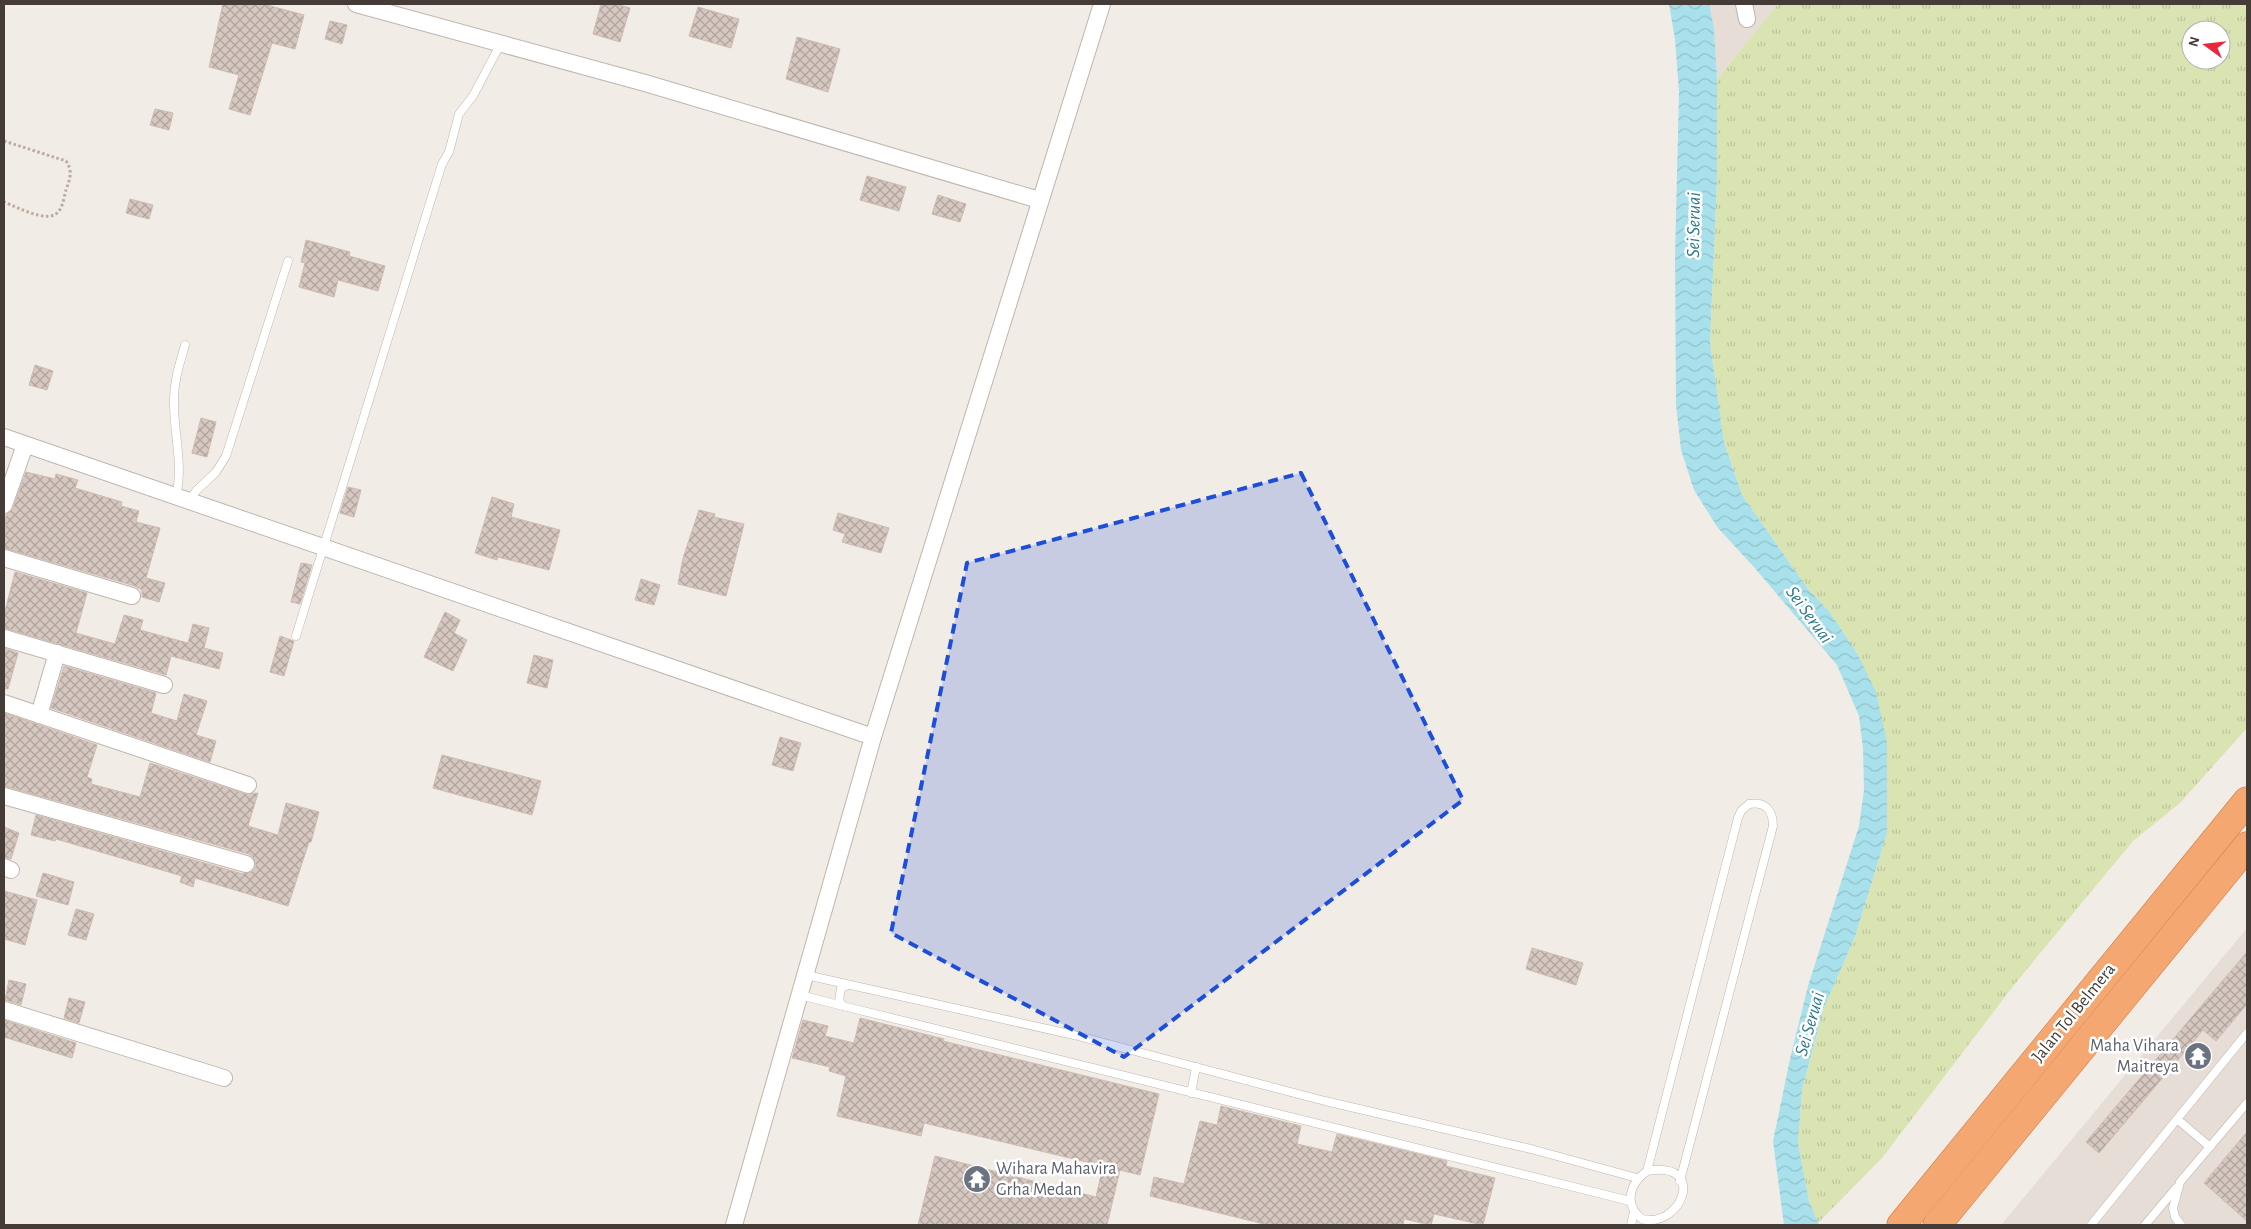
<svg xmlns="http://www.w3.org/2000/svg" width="2251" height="1229" viewBox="0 0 2251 1229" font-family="'Alegreya Sans',sans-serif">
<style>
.residential{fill:#e6ddd6}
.grass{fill:url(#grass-tufts);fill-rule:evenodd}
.water{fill:url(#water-waves)}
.building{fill:url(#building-cross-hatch);stroke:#cdbbb1}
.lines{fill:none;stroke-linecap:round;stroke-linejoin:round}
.service-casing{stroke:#c0b5ad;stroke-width:9}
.minor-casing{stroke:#c0b5ad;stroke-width:18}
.motorway-casing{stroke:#d27841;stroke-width:29}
.path{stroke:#beaa9d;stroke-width:3;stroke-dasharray:2.5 2.5;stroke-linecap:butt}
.service{stroke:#fff;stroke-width:8}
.minor{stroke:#fff;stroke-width:16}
.motorway{stroke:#f4a771;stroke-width:28}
.marked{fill:#1d4ed8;fill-opacity:0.2;stroke:#1d4ed8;stroke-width:4;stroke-dasharray:10 6;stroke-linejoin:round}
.labels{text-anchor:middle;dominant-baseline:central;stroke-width:5;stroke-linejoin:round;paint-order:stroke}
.street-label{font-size:18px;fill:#453c37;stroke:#fff}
.worship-label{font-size:18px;fill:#5b616d;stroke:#fff;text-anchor:end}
.water-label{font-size:19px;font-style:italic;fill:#2f7b8b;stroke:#fff}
</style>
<defs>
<pattern id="grass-tufts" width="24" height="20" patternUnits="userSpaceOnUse" patternTransform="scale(1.25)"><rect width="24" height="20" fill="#dae4b3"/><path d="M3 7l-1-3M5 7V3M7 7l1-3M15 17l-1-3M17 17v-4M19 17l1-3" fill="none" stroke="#bcc49b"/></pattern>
<pattern id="water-waves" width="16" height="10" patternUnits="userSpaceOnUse" patternTransform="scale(1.25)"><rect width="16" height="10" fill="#a8e1eb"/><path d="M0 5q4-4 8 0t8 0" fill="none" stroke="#92c2ca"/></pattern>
<pattern id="building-cross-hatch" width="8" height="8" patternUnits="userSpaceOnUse" patternTransform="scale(1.25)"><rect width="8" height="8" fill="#d6c8c0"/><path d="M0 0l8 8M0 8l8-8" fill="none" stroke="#afa49d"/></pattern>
</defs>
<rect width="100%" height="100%" fill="#f2ece7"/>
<g class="residential">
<path d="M 1709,4 L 1778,4 L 1717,79 L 1714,28 Z"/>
<path d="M 2247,928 L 2247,1225 L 2001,1225 Z"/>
</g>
<path class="grass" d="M 1778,4 L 2247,4 L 2247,728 L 2180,803 L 2133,841 L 2018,980 L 1882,1158 L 1818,1223 L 1809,1201 L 1798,1143 L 1802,1090 L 1823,1010 L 1855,937 L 1887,833 L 1857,653 L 1829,611 L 1808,589 L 1742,495 L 1724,442 L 1710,343 L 1717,181 L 1717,79 ZM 2191,30 L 2221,30 L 2221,60 L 2191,60 Z"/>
<path class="water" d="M 1669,4 L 1709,4 L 1714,28 L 1717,79 L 1717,181 L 1710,343 L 1724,442 L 1742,495 L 1808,589 L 1829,611 L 1857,653 L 1876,692 L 1887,742 L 1887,833 L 1855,937 L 1823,1010 L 1802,1090 L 1798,1143 L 1809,1201 L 1819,1225 L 1784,1225 L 1773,1141 L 1790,1059 L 1808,986 L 1859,826 L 1864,790 L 1863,749 L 1859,716 L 1837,665 L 1753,566 L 1718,528 L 1694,490 L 1681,450 L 1676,404 L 1675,256 L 1679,92 L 1675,39 Z"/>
<g class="building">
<path d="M 223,4 L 263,4 L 304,15 L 295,49 L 272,43 L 250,115 L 229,109 L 239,75 L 209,67 Z"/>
<path d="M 601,4 L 615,4 L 630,8 L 620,42 L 593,34 Z"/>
<path d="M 698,7 L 739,19 L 731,48 L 689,36 Z"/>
<path d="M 330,21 L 347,25 L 342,44 L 325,39 Z"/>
<path d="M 797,37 L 840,49 L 828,92 L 786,79 Z"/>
<path d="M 155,109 L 173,113 L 169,130 L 150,125 Z"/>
<path d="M 867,176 L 906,187 L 899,211 L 860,200 Z"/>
<path d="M 938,195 L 966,204 L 960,222 L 932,214 Z"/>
<path d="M 130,199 L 153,205 L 149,219 L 126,213 Z"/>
<path d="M 306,240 L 350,252 L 349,256 L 385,266 L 378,291 L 338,280 L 334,297 L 299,287 L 305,263 L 301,262 Z"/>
<path d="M 35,365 L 53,371 L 47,390 L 29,385 Z"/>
<path d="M 201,418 L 216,422 L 207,457 L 192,453 Z"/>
<path d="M 26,472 L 55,479 L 56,474 L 78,480 L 75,488 L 122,502 L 121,506 L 139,511 L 136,522 L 160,528 L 146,578 L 165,583 L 159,602 L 142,597 L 142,590 L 135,586 L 4,548 L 6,515 L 13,508 Z"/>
<path d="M 348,487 L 361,490 L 354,517 L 340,513 Z"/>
<path d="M 492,497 L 514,504 L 511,517 L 560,530 L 549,570 L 498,557 L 497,560 L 475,553 Z"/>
<path d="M 699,510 L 715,514 L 714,517 L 744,524 L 726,596 L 678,584 L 683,558 Z"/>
<path d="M 838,513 L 889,528 L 881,553 L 842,542 L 845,534 L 833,530 Z"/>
<path d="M 301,563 L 312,565 L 300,604 L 291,602 Z"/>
<path d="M 15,572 L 87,593 L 76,633 L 115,644 L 124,615 L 143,620 L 140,630 L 188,643 L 193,624 L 209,628 L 204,648 L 223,653 L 219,669 L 171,656 L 166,675 L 4,628 L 4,615 Z"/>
<path d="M 641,579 L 660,585 L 654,605 L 635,600 Z"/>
<path d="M 445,612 L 460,620 L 454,633 L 467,640 L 453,671 L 424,657 Z"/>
<path d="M 280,636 L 294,641 L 284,676 L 270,672 Z"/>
<path d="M 4,648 L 18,653 L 8,689 L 4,689 Z"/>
<path d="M 534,655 L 553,660 L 547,688 L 527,683 Z"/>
<path d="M 64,666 L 156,693 L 151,713 L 177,721 L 184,694 L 207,701 L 196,735 L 216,741 L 210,762 L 51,708 Z"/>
<path d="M 4,713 L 97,745 L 87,777 L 92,779 L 91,784 L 140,797 L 150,763 L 245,794 L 258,793 L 248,826 L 278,835 L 286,803 L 319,812 L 311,842 L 309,842 L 288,906 L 195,878 L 193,887 L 180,882 L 182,876 L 56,839 L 55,841 L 31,835 L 36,815 L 243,874 L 253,871 L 256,866 L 253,857 L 249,854 L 4,786 Z"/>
<path d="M 780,737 L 801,743 L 793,771 L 772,765 Z"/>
<path d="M 442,755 L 541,781 L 532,815 L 433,788 Z"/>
<path d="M 4,827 L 19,833 L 11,859 L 4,857 Z"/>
<path d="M 43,873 L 74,882 L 68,905 L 36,896 Z"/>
<path d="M 4,891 L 37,900 L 25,945 L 4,939 Z"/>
<path d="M 76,909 L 94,914 L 86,940 L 68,935 Z"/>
<path d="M 1532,948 L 1583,963 L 1576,985 L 1526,969 Z"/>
<path d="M 2247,952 L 2247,1004 L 2216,1041 L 2203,1030 L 2099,1153 L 2086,1142 Z"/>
<path d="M 9,980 L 26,984 L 21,1005 L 5,1000 Z"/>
<path d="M 69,998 L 85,1002 L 79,1023 L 64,1018 Z"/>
<path d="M 860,1018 L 944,1039 L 943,1041 L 1159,1094 L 1140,1175 L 1120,1170 L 1107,1225 L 918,1225 L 935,1156 L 1096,1197 L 1103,1166 L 924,1123 L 921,1136 L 837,1116 L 846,1076 L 829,1071 L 830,1067 L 792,1058 L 793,1055 L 803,1020 L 828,1026 L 825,1036 L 854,1043 Z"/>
<path d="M 4,1020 L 76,1043 L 72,1058 L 4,1037 Z"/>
<path d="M 1221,1106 L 1301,1126 L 1297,1144 L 1332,1152 L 1337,1134 L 1447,1161 L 1446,1166 L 1495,1178 L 1483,1225 L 1434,1214 L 1431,1225 L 1404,1219 L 1403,1225 L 1268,1225 L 1150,1196 L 1154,1177 L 1184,1184 L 1200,1121 L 1217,1125 Z"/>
<path d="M 2247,1132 L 2247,1221 L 2204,1183 Z"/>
</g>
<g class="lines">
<g class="service-casing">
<g id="service">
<path d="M 176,496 C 184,464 173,432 174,399 C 174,380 180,363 185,345"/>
<path d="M 189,501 L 196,491 L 216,472 L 226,456 L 288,261"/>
<path d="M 296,636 L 442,164 L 449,152 L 459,114 L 473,96 L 501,43"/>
<path d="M 806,975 L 1074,1035 L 1325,1101 L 1531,1149 L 1637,1178"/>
<path d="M 848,985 L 841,988 L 839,1001 L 843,1006 L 1630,1201"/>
<path d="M 800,995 L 843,1006"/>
<path d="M 1191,1093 L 1196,1067"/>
<path d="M 2177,1119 L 2210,1147"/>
<path d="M 1647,1171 C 1708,1160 1682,1229 1642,1219 C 1623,1204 1630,1183 1647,1171 L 1738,818 L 1741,811 L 1749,804 C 1765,801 1773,810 1773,826 L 1680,1181"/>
<path d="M 1631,1225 L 1634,1212"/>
<path d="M 2091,1225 L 2247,1033"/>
<path d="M 2145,1225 L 2176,1188"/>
<path d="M 2181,1225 L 2175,1217 L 2173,1208 L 2180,1182 L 2247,1103"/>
</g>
</g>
<g class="minor-casing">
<g id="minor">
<path d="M 356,4 L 645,83 L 1039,200"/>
<path d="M 1744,4 L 1747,19"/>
<path d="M 4,437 L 873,737"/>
<path d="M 4,505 L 25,445"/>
<path d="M 4,558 L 132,596"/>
<path d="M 4,638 L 164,685"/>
<path d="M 4,703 L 248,785"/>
<path d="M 39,715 L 57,653"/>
<path d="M 4,796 L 246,864"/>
<path d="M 4,867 L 11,870"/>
<path d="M 4,1010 L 224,1078"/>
<path d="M 734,1225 L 873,737 L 1102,4"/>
</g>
</g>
<g class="motorway-casing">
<g id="motorway">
<path d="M 1901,1225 L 2247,801"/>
<path d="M 1937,1225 L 2247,846"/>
</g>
</g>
<path class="path" d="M 4,141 L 66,161 C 73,171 70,179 66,190 C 64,197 63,207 58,212 C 48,224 17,207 4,202"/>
<use href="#service" class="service"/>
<use href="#minor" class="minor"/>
<use href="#motorway" class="motorway"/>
</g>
<path class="marked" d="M 1301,473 L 1463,800 L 1124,1057 L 891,933 L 967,563 Z"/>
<defs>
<g id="temple-disc" transform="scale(1.4375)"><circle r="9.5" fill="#6b7280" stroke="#fff"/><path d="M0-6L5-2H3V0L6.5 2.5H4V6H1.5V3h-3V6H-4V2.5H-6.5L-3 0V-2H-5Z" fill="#fff"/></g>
</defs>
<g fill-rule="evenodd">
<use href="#temple-disc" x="2198" y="1056"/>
<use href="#temple-disc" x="977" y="1179"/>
</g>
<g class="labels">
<g class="street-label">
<text transform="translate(2074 1013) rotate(-51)">Jalan Tol Belmera</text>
</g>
<g class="worship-label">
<text x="2179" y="1046">Maha Vihara<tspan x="2179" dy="21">Maitreya</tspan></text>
<text x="996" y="1169" text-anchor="start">Wihara Mahavira<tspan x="996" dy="21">Grha Medan</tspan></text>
</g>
<g class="water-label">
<text transform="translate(1694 225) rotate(-89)">Sei Seruai</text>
<text transform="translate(1809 615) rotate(54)">Sei Seruai</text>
<text transform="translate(1810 1024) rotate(-74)">Sei Seruai</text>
</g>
</g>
<rect width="2251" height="1229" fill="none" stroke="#453c37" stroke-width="10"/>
<g transform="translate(2206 45) rotate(285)"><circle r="24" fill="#ffffff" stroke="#b5b1af"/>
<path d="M0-4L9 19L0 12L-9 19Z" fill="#eb263a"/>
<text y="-8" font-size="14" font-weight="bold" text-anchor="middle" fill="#453c37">N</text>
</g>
</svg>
